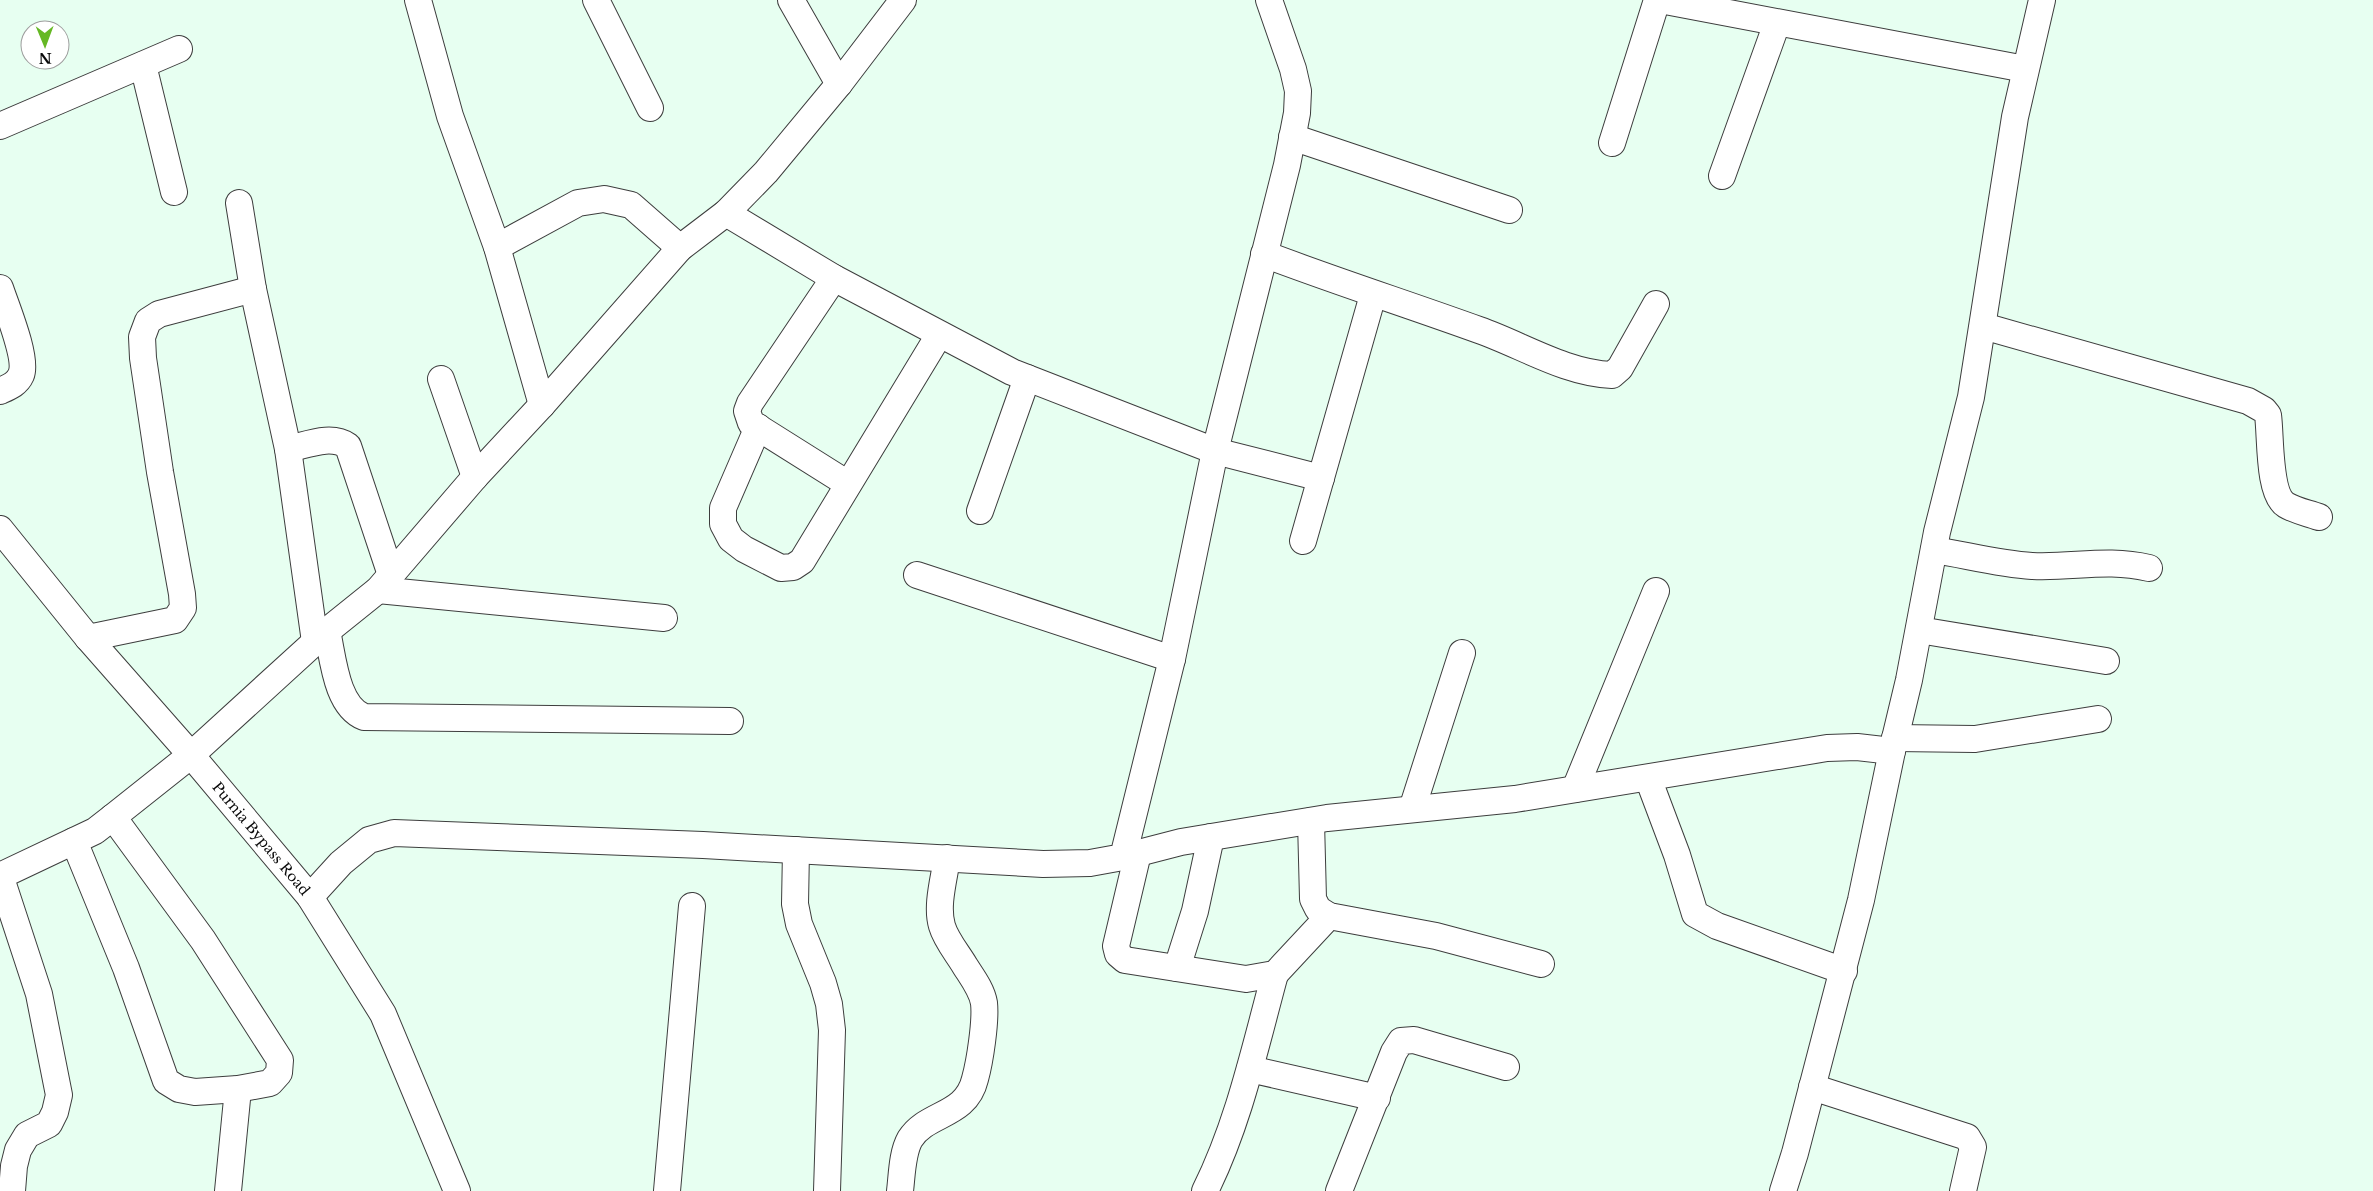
<svg xmlns="http://www.w3.org/2000/svg" width="2373" height="1191" viewBox="0 0 2373 1191" font-family="'Libre Baskerville',serif">
<style>
.lines{fill:none;stroke-linecap:round;stroke-linejoin:round}
.minor-casing{stroke:#3d3d3d;stroke-width:28}
.minor{stroke:#fff;stroke-width:26}
.labels{text-anchor:middle;dominant-baseline:central;stroke-width:5;stroke-linejoin:round;paint-order:stroke}
.street-label{font-size:14px;fill:#0a0a0a;stroke:#fff}
</style>
<rect width="100%" height="100%" fill="#e7fff1"/>
<g class="lines">
<g class="minor-casing">
<g id="minor">
<path d="M 418,0 L 450,116 L 497,247 L 542,405"/>
<path d="M 596,0 L 650,108"/>
<path d="M 791,0 L 839,84"/>
<path d="M 1660,0 L 2025,69"/>
<path d="M 143,65 L 174,192"/>
<path d="M 0,126 L 179,49"/>
<path d="M 1292,137 L 1509,210"/>
<path d="M 1612,143 L 1657,0"/>
<path d="M 1722,176 L 1777,23"/>
<path d="M 239,203 L 253,289 L 288,449 L 315,642"/>
<path d="M 726,213 L 834,278 L 1012,372 L 1215,451 L 1321,478"/>
<path d="M 497,247 L 578,203 L 604,199 L 631,205 L 680,248"/>
<path d="M 1264,254 C 1335,281 1407,304 1479,330 C 1522,345 1565,373 1612,375 L 1620,368 L 1656,304"/>
<path d="M 834,278 L 750,403 L 747,411 L 751,423 L 848,484"/>
<path d="M 0,288 C 6,306 28,359 21,375 C 17,384 9,387 0,391"/>
<path d="M 1983,326 L 2248,401 L 2264,410 L 2268,415 C 2271,436 2268,494 2286,505 C 2296,511 2308,513 2319,517"/>
<path d="M 441,379 L 475,477"/>
<path d="M 758,427 L 723,508 L 723,524 L 731,539 L 744,549 L 781,568 L 793,567 L 802,561 L 939,335"/>
<path d="M 288,449 C 307,445 331,434 348,446 L 391,575"/>
<path d="M 980,511 L 1027,378"/>
<path id="s1" d="M 0,529 L 88,638 L 191,755 L 310,897 L 383,1014 L 457,1191"/>
<path d="M 1303,541 L 1373,295"/>
<path d="M 1934,550 C 1966,555 1999,564 2032,566 C 2074,568 2107,558 2149,568"/>
<path d="M 917,575 L 1172,659"/>
<path d="M 378,590 L 664,618"/>
<path d="M 1919,630 L 2106,661"/>
<path d="M 327,631 C 333,657 336,706 364,717 L 730,721"/>
<path d="M 88,638 L 175,620 L 183,608 L 182,594 L 160,472 L 143,358 L 142,337 L 148,321 L 159,314 L 253,289"/>
<path d="M 1895,738 L 1975,739 L 2098,719"/>
<path d="M 1648,778 L 1677,855 L 1695,914 L 1717,926 L 1844,971"/>
<path d="M 1575,789 L 1656,591"/>
<path d="M 1412,809 L 1462,653"/>
<path d="M 1311,821 L 1313,899 L 1318,909 L 1329,916 L 1436,936 L 1541,964"/>
<path d="M 74,841 L 126,968 L 166,1081 L 179,1089 L 195,1092 L 238,1089 L 270,1083 L 279,1073 L 280,1060 L 203,940 L 113,817"/>
<path d="M 796,850 L 795,904 L 799,924 L 823,983 L 829,1004 L 832,1030 L 827,1191"/>
<path d="M 1138,853 L 1116,946 L 1118,954 L 1125,960 L 1246,979 L 1275,974 L 1329,916"/>
<path d="M 1123,857 L 1181,842 L 1327,818 L 1515,799 L 1827,748 L 1857,747 L 1892,751"/>
<path d="M 0,875 L 39,994 L 59,1095 L 55,1112 L 49,1124 L 27,1135 L 18,1150 L 14,1166 L 12,1191"/>
<path d="M 0,876 L 95,831 L 113,817 L 191,755 L 327,631 L 378,590 L 475,477 L 542,405 L 680,248 L 726,213 L 766,172 L 839,84 L 903,0"/>
<path d="M 310,897 L 341,863 L 369,840 L 394,833 L 703,845 L 1043,864 L 1090,863 L 1123,857 L 1172,659 L 1215,451 L 1287,165 L 1297,113 L 1298,91 L 1293,69 L 1269,0"/>
<path d="M 1177,968 L 1195,911 L 1211,837"/>
<path d="M 1250,1069 L 1377,1098"/>
<path d="M 1812,1087 L 1967,1137 L 1973,1147 L 1963,1191"/>
<path d="M 228,1191 L 238,1089"/>
<path d="M 667,1191 L 692,906"/>
<path d="M 900,1191 C 902,1175 902,1153 910,1139 C 927,1112 966,1117 975,1079 C 980,1061 986,1021 984,1003 C 982,990 972,977 965,966 C 958,954 946,940 942,926 C 936,906 944,879 947,858"/>
<path d="M 1205,1191 C 1239,1123 1255,1047 1275,974"/>
<path d="M 1339,1191 L 1394,1052 L 1401,1041 L 1414,1040 L 1506,1067"/>
<path d="M 1783,1191 L 1795,1153 L 1861,900 L 1892,751 L 1909,680 L 1937,532 L 1971,397 L 2015,117 L 2042,0"/>
</g>
</g>
<use href="#minor" class="minor"/>
</g>
<g class="labels">
<g class="street-label">
<text stroke="none"><textPath href="#s1" startOffset="405">Purnia Bypass Road</textPath></text>
</g>
</g>
<g transform="translate(45 45) rotate(179)"><circle r="24" fill="#ffffff" stroke="#9d9d9d"/>
<path d="M0-4L9 19L0 12L-9 19Z" fill="#65b824"/>
<text y="-8" font-size="14" font-weight="bold" text-anchor="middle" fill="#0a0a0a">N</text>
</g>
</svg>
